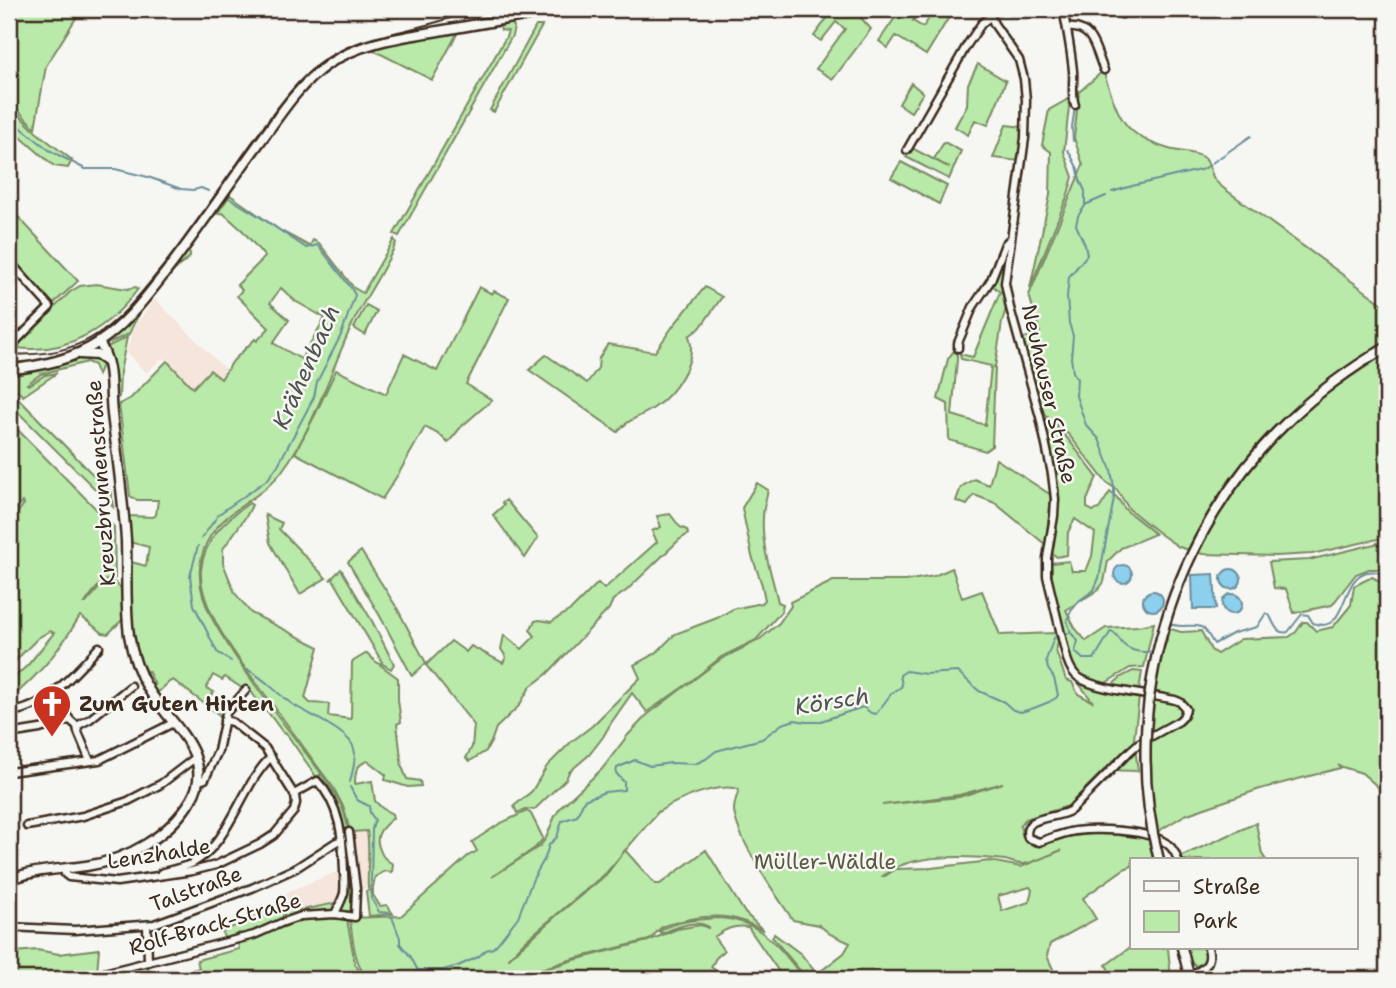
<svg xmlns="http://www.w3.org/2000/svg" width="1396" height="988" viewBox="0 0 1396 988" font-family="'Shantell Sans',sans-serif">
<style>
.built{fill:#f5e5db}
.green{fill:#b9eaa9;stroke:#7a8a64;stroke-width:2;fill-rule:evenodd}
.water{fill:#8cd0ed;stroke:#6c8e9a;stroke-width:2}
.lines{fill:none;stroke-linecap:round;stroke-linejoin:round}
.stream{stroke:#6c8e9a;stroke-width:2}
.minor-casing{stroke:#3b2a1e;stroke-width:11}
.major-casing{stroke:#3b2a1e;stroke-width:13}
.minor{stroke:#f6f6f2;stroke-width:6}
.major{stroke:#f6f6f2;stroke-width:8}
.tram{stroke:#3b2a1e;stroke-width:2}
.major-bridge-casing{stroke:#3b2a1e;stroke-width:13;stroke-linecap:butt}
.major-bridge{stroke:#f6f6f2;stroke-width:8}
.labels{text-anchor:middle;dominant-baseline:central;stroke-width:5;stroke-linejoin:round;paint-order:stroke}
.street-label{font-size:21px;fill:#3b2a1e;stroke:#f6f6f2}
.poi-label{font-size:21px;font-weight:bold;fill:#3b2a1e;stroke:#f6f6f2;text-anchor:start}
.park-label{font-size:21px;fill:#5a5a41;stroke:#f6f6f2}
.water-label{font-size:23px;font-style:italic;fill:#4f5452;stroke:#f6f6f2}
</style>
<rect width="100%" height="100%" fill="#f6f6f2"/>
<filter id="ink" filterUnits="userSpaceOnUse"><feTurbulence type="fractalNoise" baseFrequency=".0143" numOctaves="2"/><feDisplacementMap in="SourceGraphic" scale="14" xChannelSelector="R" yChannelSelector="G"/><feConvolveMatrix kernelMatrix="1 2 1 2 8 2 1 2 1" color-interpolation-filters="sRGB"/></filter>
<g filter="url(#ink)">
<g class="built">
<path d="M 155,299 L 227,371 L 221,379 L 210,371 L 193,388 L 165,359 L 162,358 L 146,373 L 126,352 L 135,326 Z"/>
<path d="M 367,830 L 369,846 L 368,888 L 358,890 L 351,832 Z"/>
<path d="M 342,870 L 342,891 L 340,892 L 336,903 L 301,910 L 284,908 L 284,899 L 287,892 Z"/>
</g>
<g class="green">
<path d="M 9,9 L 84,9 L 78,15 L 46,66 L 35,128 L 9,101 Z"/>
<path d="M 834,9 L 853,9 L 871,29 L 833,79 L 816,69 L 845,29 L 836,22 L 821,41 L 814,36 Z"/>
<path d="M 908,9 L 910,9 L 916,14 L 913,21 L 923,27 L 936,9 L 954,9 L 926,55 L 896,36 L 888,48 L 879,41 L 899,12 L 903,14 Z"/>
<path d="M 511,22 L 514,27 L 512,36 L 399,236 L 394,234 L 506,37 L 508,31 L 501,30 L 499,23 Z"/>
<path d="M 536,26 L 542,26 L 494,112 L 490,110 Z"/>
<path d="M 458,32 L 432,80 L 371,49 L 401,41 Z"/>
<path d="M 978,64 L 1006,81 L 988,125 L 975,120 L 968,135 L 955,127 L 967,105 L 968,84 Z"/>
<path d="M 1103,71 C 1119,115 1120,135 1169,149 C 1179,152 1192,152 1201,156 C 1210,160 1210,172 1214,179 C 1217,183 1222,187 1226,190 L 1387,307 L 1387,343 C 1343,372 1290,406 1256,446 L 1273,443 L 1323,396 L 1387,352 L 1387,537 L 1312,554 L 1276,556 L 1203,554 L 1179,547 L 1160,534 L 1129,509 L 1117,490 L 1106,482 L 1069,435 L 1044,414 L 1022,339 L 1040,332 L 1029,295 L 1083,165 L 1074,138 L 1079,92 Z"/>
<path d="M 911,83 L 923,93 L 911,112 L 899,104 Z"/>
<path d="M 1070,98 L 1064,152 L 1073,177 L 1067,197 L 1030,288 L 1050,195 L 1051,152 L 1042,145 L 1049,110 Z"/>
<path d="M 9,105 L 36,132 L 72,160 L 68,168 L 54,166 L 9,127 Z"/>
<path d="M 1006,125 L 1023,127 L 1020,161 L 993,158 Z"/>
<path d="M 944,142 L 961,151 L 949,179 L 906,157 L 912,148 L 950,168 L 934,159 Z"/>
<path d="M 901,162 L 947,186 L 939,204 L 891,178 Z"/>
<path d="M 230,195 L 281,231 L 307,245 L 310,246 L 313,240 L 319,243 L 354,288 L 363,293 L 394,239 L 396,243 C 384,272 364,298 351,327 C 329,375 314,428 282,471 C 263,497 229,508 211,535 C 199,554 197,576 203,596 C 209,617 222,635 233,653 C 260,694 291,733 321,773 L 317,778 L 286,733 L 284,734 L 267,711 L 264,710 L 248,687 L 245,690 L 225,677 L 222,680 L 213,675 L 206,688 L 214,692 L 209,699 L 225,711 L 222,717 L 173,680 L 169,682 L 155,695 L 151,687 L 155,685 L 148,671 L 145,672 L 146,676 L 144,677 C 129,639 130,607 129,567 L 132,567 L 131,562 L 146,566 L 149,547 L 129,542 L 126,503 L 129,516 L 153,517 L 156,515 L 158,500 L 137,500 L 130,496 L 119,404 L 131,398 L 167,361 L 193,388 L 210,370 L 221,379 L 233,361 L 255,339 L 257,341 L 269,328 L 237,296 L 242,290 L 237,285 L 265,257 L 243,231 L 223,213 L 217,214 ZM 281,288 L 295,301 L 325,318 L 301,359 L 273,343 L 289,320 L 270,303 Z"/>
<path d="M 9,207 L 78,281 L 52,305 L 9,258 Z"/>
<path d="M 187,252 L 190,253 L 190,257 C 165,277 142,304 129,334 L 107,344 L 111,338 Z"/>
<path d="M 1000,264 L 1004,265 L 1002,279 L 1007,305 L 1002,322 L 995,367 L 993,367 L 995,368 L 992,446 L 985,451 L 949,440 L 948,404 L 938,399 L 948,359 L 953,352 L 957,353 L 957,360 L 952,415 L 985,425 L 991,366 L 961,359 L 960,354 L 973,357 L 1000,292 L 991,284 Z"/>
<path d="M 96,284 L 127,289 L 136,287 L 138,289 C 110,327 67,355 17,348 L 18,344 L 70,292 L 80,286 Z"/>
<path d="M 479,287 L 492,294 L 494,291 L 509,298 L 466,384 L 492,400 L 461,427 L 448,443 L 440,435 L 425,427 L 399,473 L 382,499 L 295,453 L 315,415 L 336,370 L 386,394 L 404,354 L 437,371 Z"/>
<path d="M 705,287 L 722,297 L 700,328 L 689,336 C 698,361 674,394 655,407 C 642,417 628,418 618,432 L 529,370 L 546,355 L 587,383 L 598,368 L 599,358 L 608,344 L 655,352 L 673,326 Z"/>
<path d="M 366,305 L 377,311 L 365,335 L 354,328 Z"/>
<path d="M 127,337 L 120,372 L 119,397 L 116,399 L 112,396 L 112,362 L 107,347 Z"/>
<path d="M 85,356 L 91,356 L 103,361 L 107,371 L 106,380 L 103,366 L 101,367 L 98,375 L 94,365 L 87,362 L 41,374 L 27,384 L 29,385 L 45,375 L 57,373 L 23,396 L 17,390 L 13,393 L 111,493 L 113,507 L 19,413 L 9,421 L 114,527 L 115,578 C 101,579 93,592 85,603 L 86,603 L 105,581 L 111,580 L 122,589 L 123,619 L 108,634 L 103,633 L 80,616 C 58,652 41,673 9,700 L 9,682 L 28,665 L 54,633 L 50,631 L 38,638 L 9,667 L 9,524 L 24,504 L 22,502 L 9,520 L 9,376 L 27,373 L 9,374 L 9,373 L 54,366 Z"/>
<path d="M 1050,421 L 1068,439 L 1097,477 L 1087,500 L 1087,508 L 1093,511 L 1099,509 L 1110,492 C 1121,498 1120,506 1128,512 C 1137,519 1147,526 1155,534 L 1121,548 L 1108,561 L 1104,582 L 1098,590 L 1066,610 L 1075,628 L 1086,641 L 1106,628 L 1138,626 L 1154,623 L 1144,667 L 1130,668 L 1104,684 C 1098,682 1089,681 1083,677 C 1065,666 1052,585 1051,563 L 1069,561 L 1072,571 L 1086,571 L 1092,556 L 1095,533 L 1075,519 L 1068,532 L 1067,555 L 1057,557 L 1052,553 L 1059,490 L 1045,423 Z"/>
<path d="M 996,459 L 1051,495 L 1046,545 L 995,503 L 974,495 L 967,505 L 956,501 L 961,487 L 974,479 L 989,485 Z"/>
<path d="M 757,483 L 768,490 C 766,499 763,508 763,518 C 761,547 772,574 778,602 L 783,604 L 781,612 L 756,640 L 721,657 L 689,683 L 647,712 L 632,693 L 611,723 L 603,737 L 589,755 L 569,772 L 566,779 L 534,810 L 527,809 L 517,813 L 514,806 L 532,791 L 547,766 L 571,742 L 592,726 L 640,678 L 634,665 L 656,653 L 675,634 L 717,618 L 733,609 L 762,603 L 765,600 L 762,585 L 752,556 L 742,508 Z"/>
<path d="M 506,500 L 538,538 L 525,558 L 493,515 L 504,505 L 502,503 Z"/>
<path d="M 249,503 L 252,505 L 247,515 L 223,549 L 223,563 L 235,593 L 251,613 L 319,647 L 305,698 L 310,703 L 329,704 L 328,716 L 351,719 L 352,662 L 367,653 L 375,661 L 398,678 L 398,700 L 401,722 L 397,724 L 402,767 L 407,779 L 420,781 L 421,786 L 408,787 L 385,780 L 386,775 L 368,761 C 356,764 355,773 355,784 L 372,781 L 375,801 L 382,808 L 392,814 L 393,818 C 384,826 374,833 379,847 C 382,856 384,859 393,864 L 392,872 L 385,871 L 375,877 L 373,887 L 368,888 C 367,869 370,850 367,831 L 350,832 L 344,808 L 333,787 C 312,760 293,732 273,705 C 248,672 198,612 201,570 C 204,539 225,520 249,503 Z"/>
<path d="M 670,514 L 680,527 L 687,530 L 688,534 L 679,540 L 626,591 L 613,600 L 609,609 L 547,674 L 530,687 L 519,706 L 496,728 L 491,742 L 486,751 L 470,761 L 466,758 L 472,747 L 474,725 L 426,665 L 451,641 L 466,652 L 471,646 L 503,663 L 506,657 L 501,649 L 504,635 L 522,649 L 535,636 L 530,630 L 535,621 L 540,620 L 551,622 L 572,609 L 598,583 L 604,589 L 657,542 L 652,531 L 661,527 L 657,516 Z"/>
<path d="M 265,515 L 282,523 L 279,529 L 326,578 L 300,594 L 270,543 Z"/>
<path d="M 1387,541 L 1387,569 L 1369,569 L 1356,574 L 1332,605 L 1294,613 L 1286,589 L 1274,588 L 1269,562 L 1309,560 Z"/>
<path d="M 361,551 L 397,608 L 426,663 L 412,676 L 380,616 L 348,562 Z"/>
<path d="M 952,568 L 962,598 L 982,591 L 1000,635 L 1055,633 L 1058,642 L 1056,651 L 1066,680 L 1072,682 L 1078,694 L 1093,702 L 1077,681 L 1107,692 L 1139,697 L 1134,739 L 1138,771 L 1104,770 L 1068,806 L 1026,819 L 1020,825 L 1023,838 L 1034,846 L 1066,837 L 1100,833 L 1150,838 L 1153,858 L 1146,860 L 1132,860 L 1132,866 L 1124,869 L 1083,898 L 1096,919 L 1050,944 L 1047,956 L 1053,969 L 1041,978 L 1041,979 L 807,979 L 772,937 L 774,934 L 801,954 L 817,974 L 844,953 L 850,943 L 830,934 L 819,925 L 793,920 C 776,895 736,838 734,810 C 734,803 737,795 739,789 C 717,782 677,800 658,812 L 606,873 L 525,941 L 508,959 L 557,915 L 606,875 L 625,850 L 655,884 L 660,884 L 706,850 L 738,902 L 745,913 L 764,931 C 738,916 720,914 691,919 C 682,921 673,922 664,926 C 657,929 656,936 649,940 L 573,959 L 508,979 L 486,979 L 488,978 L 486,977 L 483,979 L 367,979 C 354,962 353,941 350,920 L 352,918 L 401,916 L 468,856 L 477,851 L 472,842 L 499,824 L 527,811 L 531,814 L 543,838 L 542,840 L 535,848 L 492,877 L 540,846 L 546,838 L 555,816 L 561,807 L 602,769 L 628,735 L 647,715 L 721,659 L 759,640 L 779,623 L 791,606 L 790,602 L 833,581 L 905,581 L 934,576 ZM 1003,783 L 959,797 L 882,805 L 959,795 ZM 1062,850 L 1021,867 L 990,861 L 931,868 L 896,869 L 885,876 L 883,876 C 909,852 972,856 1005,860 C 1010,861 1016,864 1021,864 C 1030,865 1052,853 1062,850 ZM 1030,887 L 1032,890 L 1029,902 L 1002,911 L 998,896 Z"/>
<path d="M 341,569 L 372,621 L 394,664 L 391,669 L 381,663 L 382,662 L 378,655 L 333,579 L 330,580 Z"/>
<path d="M 1372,577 L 1387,585 L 1387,795 L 1362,773 L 1339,766 L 1340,768 L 1260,789 L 1185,815 L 1157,832 L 1151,797 L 1149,760 L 1153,683 L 1163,649 L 1167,641 L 1167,630 L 1171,629 L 1181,632 L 1201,631 L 1211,650 L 1217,654 L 1241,639 L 1289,637 L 1296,632 L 1303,622 L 1307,622 L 1316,631 L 1333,627 L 1351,605 L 1354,586 Z"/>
<path d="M 1133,671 L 1142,672 L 1139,690 L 1111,686 L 1121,677 Z"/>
<path d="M 321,774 C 329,784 337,795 342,807 C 353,833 352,880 355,910 L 352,914 L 338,911 L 345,896 L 342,833 L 318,779 Z"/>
<path d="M 1256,823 L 1262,854 L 1266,860 L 1182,860 L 1182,856 Z"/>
<path d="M 373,889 L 373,895 L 380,906 L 387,905 L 393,914 L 369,916 L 366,891 Z"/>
<path d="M 283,903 L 283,920 L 245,936 L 239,933 L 234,938 L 225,940 L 222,932 Z"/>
<path d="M 336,903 L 338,905 L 335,911 L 285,918 L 284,908 L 302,910 Z"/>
<path d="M 337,916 L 347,919 L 355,964 L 365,979 L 182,979 L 180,973 L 199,968 L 197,960 L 239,949 L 238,942 C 260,935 280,923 302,918 C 313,915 326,916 337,916 Z"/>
<path d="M 717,918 C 761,919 780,948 804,979 L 784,979 L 748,927 C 733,925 726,929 714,937 L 724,951 L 716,958 L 711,967 L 725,977 L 722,979 L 691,979 L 682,972 L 679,973 L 672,979 L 513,979 L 574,960 L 648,941 L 677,929 L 701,925 L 708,928 L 709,927 C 696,918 675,928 662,933 L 659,932 C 671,921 701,919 717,918 Z"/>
<path d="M 1132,946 L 1132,948 L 1168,948 L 1171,979 L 1114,979 L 1106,965 Z"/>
<path d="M 1187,948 L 1205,948 L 1207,954 L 1203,963 L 1196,966 L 1191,961 Z"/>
<path d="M 99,949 L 97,972 L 85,975 L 78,979 L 9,979 L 9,957 L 16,956 L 16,952 L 37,950 L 59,954 Z"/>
<path d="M 147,966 L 150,973 L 122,979 L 107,979 L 106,977 L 103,978 L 104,976 Z"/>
</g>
<g class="water">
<circle cx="1123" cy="574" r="9"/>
<circle cx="1231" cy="579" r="10"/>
<path d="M 1214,574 L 1216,609 L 1193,609 L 1192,575 Z"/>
<circle cx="1153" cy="601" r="10"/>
<circle cx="1232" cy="604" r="10"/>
</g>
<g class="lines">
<g class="stream">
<path d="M 1076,98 L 1078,89"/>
<path d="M 9,118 L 49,150 L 85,169 L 115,169 L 148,177 L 181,189 L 194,190 L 201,188 L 208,191"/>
<path d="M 1073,141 L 1072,127 L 1075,107"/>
<path d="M 1068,150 L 1078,169 L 1080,180 L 1085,191 L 1085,206 L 1078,216 L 1076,225 L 1085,245 L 1087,255 L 1069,277 L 1067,297 L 1069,323 L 1073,336 L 1071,358 L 1073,372 L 1077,379 L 1076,396 L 1086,425 L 1099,439 L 1111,470 L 1114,487 L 1114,498 L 1099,578 L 1094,590 L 1080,600 L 1071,611 L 1067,620 L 1071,633"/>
<path d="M 1212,163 L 1251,136"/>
<path d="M 1112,192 L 1132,186 L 1204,169 L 1208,166"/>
<path d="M 1085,205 L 1106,196"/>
<path d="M 201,539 L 219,514 L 268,479 L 278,465 L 314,397 L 317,382 L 341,335 L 355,295 L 351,288 L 318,245 L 306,248 L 257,215 L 229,198"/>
<path d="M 198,546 L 190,576 L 194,605 L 217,652 L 231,661"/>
<path d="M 1170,624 C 1181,629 1198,622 1204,629 C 1209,634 1210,639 1214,644 L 1234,633 L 1257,627 L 1266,613 L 1270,616 C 1274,624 1277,635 1288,632 L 1302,614 L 1308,615 L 1313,623 C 1348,636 1339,579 1367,572 C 1376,570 1381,573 1387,579"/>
<path d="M 1063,633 L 1071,633 L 1078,641 L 1075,652 L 1083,659 L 1094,659 L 1111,631 C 1117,634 1118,638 1123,644 C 1131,652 1146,654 1157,650"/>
<path d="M 248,670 C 265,678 277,694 292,704 C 307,714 351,732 354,749 C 357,758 352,773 350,782"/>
<path d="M 350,787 L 357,800 L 369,806 L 370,813 L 375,820 L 372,829 L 371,886"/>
<path d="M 371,890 L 371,898 L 379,912 L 390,913"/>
<path d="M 392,917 L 400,938 L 400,944 L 411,957 L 417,969"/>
<path d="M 391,979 L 396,976 L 409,979 L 418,970 L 443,970 L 458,966 L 478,957 L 486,950 L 493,948 L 498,943 L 518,917 L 533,879 L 545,858 L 549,845 L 557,837 L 562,821 L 577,816 L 584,800 L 605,792 L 624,790 L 624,782 L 616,773 L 617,768 L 635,760 L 650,766 L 671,763 L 695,764 L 706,759 L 716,751 L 762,739 L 782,724 L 795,720 L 806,722 L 818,722 L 863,707 L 871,713 L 876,714 L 891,694 L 901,687 L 902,685 L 900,675 L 906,671 L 926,674 L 958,672 L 979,691 L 1004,702 L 1013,710 L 1021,712 L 1034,708 L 1049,702 L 1056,698 L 1058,695 L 1054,678 L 1048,669 L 1046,660 L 1054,638 L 1058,635"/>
</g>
<g class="minor-casing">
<g id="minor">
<path d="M 988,9 L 994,24 L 1019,60 L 1024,79 L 1026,100 L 1025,138 L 1005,283 L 1010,308 L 1040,417 L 1052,474 L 1055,499 L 1054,516 L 1047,558 L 1047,576 L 1067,659 C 1069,665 1072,673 1078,677 C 1097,691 1150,694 1175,700 L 1180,702 L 1186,709 L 1183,717 L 1179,721 L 1139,743 L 1130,751 L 1071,810 C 1057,820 1021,814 1028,838 L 1039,842 C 1051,838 1062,833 1075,831 C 1097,828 1142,830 1161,840 C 1170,844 1175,851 1178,860"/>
<path d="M 1063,9 C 1067,29 1071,50 1073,71 C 1074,82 1071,95 1075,105"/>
<path d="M 1116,9 L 1122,14"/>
<path d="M 1067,28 C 1094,25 1095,51 1104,70"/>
<path d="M 907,150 L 967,45 L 982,23 L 990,17"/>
<path d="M 9,261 L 50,307 L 16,341 L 13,348 L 12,369"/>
<path d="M 958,348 L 958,343 L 973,307 L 991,280 L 1005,244 L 1009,240"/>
<path d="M 53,692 L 70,720 L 77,726 L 78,732 L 90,761"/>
<path d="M 9,711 C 42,713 78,670 99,647"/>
<path d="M 77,726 L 90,719 L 131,686"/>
<path d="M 9,734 L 40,729 L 70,720"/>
<path d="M 9,772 L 99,760 L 173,723"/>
<path d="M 198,781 L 205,779 L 218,751 L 226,713 L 246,690"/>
<path d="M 294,794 L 317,781 C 340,804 343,839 344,871 C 344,878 345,886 344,893 C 342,900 338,907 335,914"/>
<path d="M 27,826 L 83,816 L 128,801 L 161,784 L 195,758"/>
<path d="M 64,868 L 65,874 L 69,877 L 117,882 L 192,871 L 216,865 L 260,844 L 274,835 L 294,811 L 296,803 L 295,796 L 265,748 L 232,722 L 224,720"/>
<path d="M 161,873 C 172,869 183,868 193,863 C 231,842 240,787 271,757"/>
<path d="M 147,925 L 148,962"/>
<path d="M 9,927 L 75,930 L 154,924 L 252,888 L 296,868 L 336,842 L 342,840"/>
<path d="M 1189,975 C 1203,970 1213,964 1208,948"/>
<path d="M 86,979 L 100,974 L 254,935 L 281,923 L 301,916 L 335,914 L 355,917 L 356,889 L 349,832"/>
</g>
</g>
<g class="major-casing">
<g id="major">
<path d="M 80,354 L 97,355 L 107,362"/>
<path d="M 9,369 C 39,367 74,359 99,342 C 125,325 143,301 162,277 C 199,230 232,179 268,131 C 285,107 303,81 328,64 C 362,41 404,37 444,30 C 484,23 524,16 564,9"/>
<path d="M 1288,421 C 1318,392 1351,368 1387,347"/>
<path d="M 9,880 C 34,869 59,870 86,866 C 128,860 169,836 191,800 C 217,757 169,723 149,690 C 139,674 132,654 129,635 C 125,604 127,572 126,540 C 123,498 117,456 112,414 C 109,386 114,367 99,342"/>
<path d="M 1182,948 L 1190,979"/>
</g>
</g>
<use href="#minor" class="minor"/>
<use href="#major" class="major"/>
<path class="tram" d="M 9,354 C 37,356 66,352 91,338 C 116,324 134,302 152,280 C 180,246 206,210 231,173 C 257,136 283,94 318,66 C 362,30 422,34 471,9"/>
<g class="major-bridge-casing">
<path id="major-bridge" d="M 1159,860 C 1118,705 1173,531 1288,421"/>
</g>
<use href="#major-bridge" class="major-bridge"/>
</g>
</g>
<defs>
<g id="church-pin" transform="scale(2.0125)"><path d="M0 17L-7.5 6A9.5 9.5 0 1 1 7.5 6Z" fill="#c8321e" stroke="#f6f6f2"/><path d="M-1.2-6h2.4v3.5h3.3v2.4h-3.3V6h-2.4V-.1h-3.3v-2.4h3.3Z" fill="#fff"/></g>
</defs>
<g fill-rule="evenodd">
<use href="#church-pin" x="52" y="704"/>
</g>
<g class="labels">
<g class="street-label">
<text transform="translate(1049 394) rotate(77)">Neuhauser Straße</text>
<text transform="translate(101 483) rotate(-94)">Kreuzbrunnenstraße</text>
<text transform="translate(159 854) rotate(-9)">Lenzhalde</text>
<text transform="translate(196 889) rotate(-20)">Talstraße</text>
<text transform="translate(215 924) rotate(-16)">Rolf-Brack-Straße</text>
</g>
<g class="poi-label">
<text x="79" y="704">Zum Guten Hirten</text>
</g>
<g class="park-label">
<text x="825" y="862">Müller-Wäldle</text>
</g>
<g class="water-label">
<text transform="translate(306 367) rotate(-66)">Krähenbach</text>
<text transform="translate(832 701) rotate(-9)">Körsch</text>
</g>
</g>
<rect width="1396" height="988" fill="none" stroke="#f6f6f2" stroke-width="35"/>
<rect x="18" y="18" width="1361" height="953" fill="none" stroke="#3b2a1e" stroke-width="2.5" filter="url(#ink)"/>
<rect x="1130" y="858" width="228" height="91" fill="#f6f6f2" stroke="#aba49d" stroke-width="2"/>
<rect x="1144" y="881" width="35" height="10" fill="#f6f6f2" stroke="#aba49d" stroke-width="2"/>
<text x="1193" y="894" font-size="21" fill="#3b2a1e">Straße</text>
<rect x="1144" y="911" width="35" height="21" fill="#b9eaa9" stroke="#aba49d" stroke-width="2"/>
<text x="1193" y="928" font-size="21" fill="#3b2a1e">Park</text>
</svg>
